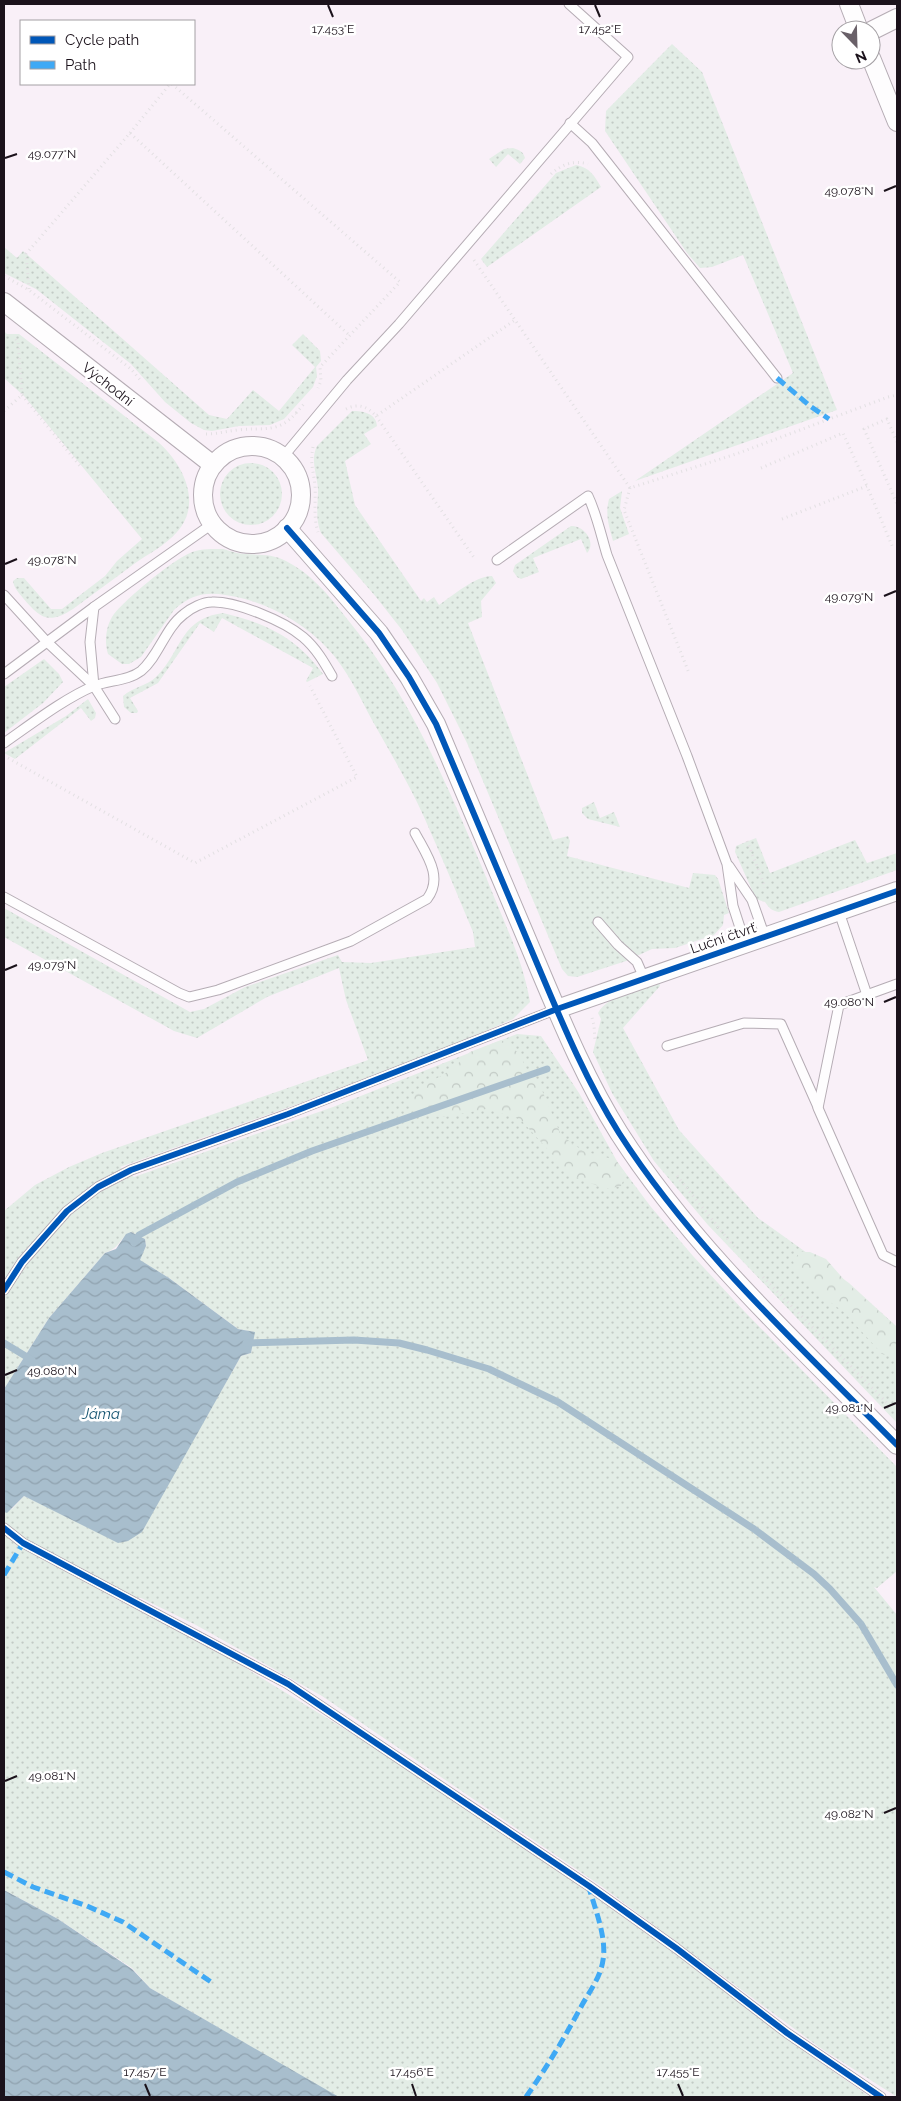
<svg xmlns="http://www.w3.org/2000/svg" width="901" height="2101" viewBox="0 0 901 2101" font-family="Raleway,sans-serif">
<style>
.grass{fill:url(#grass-dots)}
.forest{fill:url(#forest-crowns)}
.water{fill:url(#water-waves)}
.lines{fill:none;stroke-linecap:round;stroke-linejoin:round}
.stream{stroke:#a8becd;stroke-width:7}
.service-casing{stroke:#b5acb4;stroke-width:11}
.minor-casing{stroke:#b5acb4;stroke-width:20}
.path{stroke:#e3e0e3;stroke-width:3;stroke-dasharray:1 4;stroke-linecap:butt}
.service{stroke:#fefdfe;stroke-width:9}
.minor{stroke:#fefdfe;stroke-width:18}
.quiet{stroke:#3fa9f5;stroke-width:5;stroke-dasharray:10 5;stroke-linecap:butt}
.cycleway-casing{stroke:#fff;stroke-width:9}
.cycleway{stroke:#0057b8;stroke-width:6}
.ticks{fill:none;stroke:#1b121b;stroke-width:2}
.labels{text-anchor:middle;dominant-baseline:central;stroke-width:5;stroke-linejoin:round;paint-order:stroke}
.street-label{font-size:14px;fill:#1b121b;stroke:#fff}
.water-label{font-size:15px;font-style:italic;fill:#175672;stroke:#fff}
.ticks-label{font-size:12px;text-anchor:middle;fill:#1b121b;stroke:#fff;stroke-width:5;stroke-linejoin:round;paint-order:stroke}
</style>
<defs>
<pattern id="grass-dots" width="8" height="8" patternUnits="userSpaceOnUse" patternTransform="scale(1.25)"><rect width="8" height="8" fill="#e3ede6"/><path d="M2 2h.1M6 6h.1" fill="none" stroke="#c2cac5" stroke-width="1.8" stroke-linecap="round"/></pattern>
<pattern id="forest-crowns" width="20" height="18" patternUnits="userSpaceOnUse" patternTransform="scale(1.25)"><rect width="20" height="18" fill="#e3ede6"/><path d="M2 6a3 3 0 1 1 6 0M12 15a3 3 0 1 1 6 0" fill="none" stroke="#c2cac5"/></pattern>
<pattern id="water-waves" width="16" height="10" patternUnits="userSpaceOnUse" patternTransform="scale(1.25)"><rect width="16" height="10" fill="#a8becd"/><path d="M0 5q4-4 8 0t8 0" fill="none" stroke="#90a2af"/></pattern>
</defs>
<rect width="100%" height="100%" fill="#f9f0f8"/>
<g class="grass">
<path d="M 672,44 L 702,72 L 837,410 L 635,481 L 793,373 L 743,255 L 712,267 L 700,268 L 687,253 L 605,131 L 606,111 Z"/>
<path d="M 513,148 C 519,150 523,151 525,158 L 520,164 L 508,154 L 496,167 L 489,159 L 504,149 Z"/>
<path d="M 576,165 C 590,168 594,175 601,187 L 487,267 L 481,259 L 556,173 Z"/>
<path d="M 4,247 L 17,258 L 23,251 L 209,415 L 227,419 L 253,390 L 279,411 L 315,367 L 292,345 L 303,334 L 320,351 L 321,361 L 316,367 L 317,376 L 313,387 L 284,419 L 270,425 L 239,426 L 212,431 L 204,430 L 191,423 L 165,402 L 131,364 L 36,289 L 4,273 Z"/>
<path d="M 4,331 L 7,334 L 19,334 L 158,442 C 183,464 203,503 177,532 C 166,545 148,554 134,564 C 114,579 93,594 73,609 C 48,625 40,618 23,598 C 19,593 14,588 13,581 L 17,578 L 24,578 L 51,609 L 62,609 L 105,576 L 117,561 L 142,539 L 24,396 L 4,378 Z"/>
<path d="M 352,411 C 363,411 376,413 377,426 L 364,434 L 371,444 L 345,461 L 355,505 L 421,601 L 424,598 L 427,602 L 434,597 L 439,605 C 452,596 477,575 492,576 L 496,583 L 481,601 L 482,617 L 468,623 L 553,840 L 568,836 L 570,841 L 567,856 L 689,888 L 693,873 L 715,875 L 718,879 L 729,913 L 724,915 L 723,925 L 714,935 L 675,948 L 652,949 L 626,961 L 577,977 L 568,976 L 562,969 L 467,743 L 437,683 L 402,630 L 376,597 L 321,533 C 315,519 318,505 318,489 C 317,474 310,460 317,446 Z"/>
<circle cx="251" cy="494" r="31"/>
<path d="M 622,491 L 620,508 L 629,534 L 613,541 C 609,526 605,515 609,499 Z"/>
<path d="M 571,526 C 584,525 597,543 587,553 L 581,539 L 533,558 L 539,572 L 521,579 L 517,577 L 513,571 L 515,565 Z"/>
<path d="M 223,549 C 231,551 238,554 246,554 C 259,555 274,554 286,561 C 310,573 328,594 344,615 C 409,693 447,784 486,877 C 502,918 523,959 530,1002 L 513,1019 L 463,1041 L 298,1104 L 120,1167 L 134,1177 L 333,1107 L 517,1034 L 541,1036 L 579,1093 L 618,1163 L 651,1207 L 693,1256 L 744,1311 L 897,1467 L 897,1571 L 877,1588 L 874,1587 L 897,1615 L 897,2097 L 819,2047 L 601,1886 L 322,1696 L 196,1625 L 141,1598 L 112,1597 L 194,1638 L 244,1667 L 374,1747 L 573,1881 L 692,1966 L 786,2038 L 870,2097 L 337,2097 L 150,1988 L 132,1968 L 58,1919 L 4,1890 L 4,1511 L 12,1509 L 24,1496 L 46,1506 L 205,1419 L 241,1356 L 251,1353 L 254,1332 L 238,1329 L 169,1278 L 139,1260 L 146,1246 L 145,1239 L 131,1232 C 119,1238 121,1247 105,1253 L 49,1318 L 4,1389 L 4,1211 L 35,1185 L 69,1167 L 102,1153 L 368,1060 L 346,1000 L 339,968 L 267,997 L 197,1038 L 174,1031 L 4,937 L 4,908 L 190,1012 L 204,1009 L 245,987 L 338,955 L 342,962 L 371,963 L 475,947 L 473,932 C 457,894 441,855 424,817 C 409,784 390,752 372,720 C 359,696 347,669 328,649 C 305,624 273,606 241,598 C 213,592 196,590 174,610 L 141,657 L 129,664 L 122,664 L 108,654 C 104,641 106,625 114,614 C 127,598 168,564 186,555 C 198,548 210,549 223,549 Z"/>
<path d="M 223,613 C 266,623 297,638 323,674 L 307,682 L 306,681 L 313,668 L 222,618 L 214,632 L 200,623 L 158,683 L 130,698 L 138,711 L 137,713 L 131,713 L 124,707 L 123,696 C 133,687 147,686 156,677 C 182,652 179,619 223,613 Z"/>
<path d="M 44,659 L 59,674 L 63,682 L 43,703 L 4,733 L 4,687 Z"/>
<path d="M 88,699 L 96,713 L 95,718 L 91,721 L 81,708 L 15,759 L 4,753 L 66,716 Z"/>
<path d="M 594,802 L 600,818 L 614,812 L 620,827 L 588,819 L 582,813 L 582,808 Z"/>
<path d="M 756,838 L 770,873 L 855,840 L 867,863 L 897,853 L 897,870 L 779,912 C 772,911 769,908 765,902 L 756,899 L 735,852 L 736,846 Z"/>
<path d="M 659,982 L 660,986 L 623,1028 L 679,1130 L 758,1218 L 849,1283 L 897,1327 L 897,1423 L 708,1225 L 654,1161 L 612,1093 L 593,1052 L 601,1019 L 598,1013 C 609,994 639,989 659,982 Z"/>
</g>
<g class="forest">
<path d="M 501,1040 L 519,1053 L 527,1070 L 541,1088 L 561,1135 L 583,1151 L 616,1160 L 626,1174 L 621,1186 L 606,1189 L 572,1176 L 520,1119 L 486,1109 L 444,1117 L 416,1115 L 410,1102 L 418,1089 L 451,1070 L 470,1052 Z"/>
<path d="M 800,1252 L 810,1252 L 826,1259 L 847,1283 L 897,1327 L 897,1358 L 882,1354 L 844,1312 L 813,1290 L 796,1269 L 793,1261 Z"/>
</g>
<g class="water">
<path d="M 131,1232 L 145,1239 L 146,1246 L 140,1260 L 169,1278 L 238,1329 L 255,1332 L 251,1353 L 241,1356 L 142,1532 L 128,1541 L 118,1543 L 24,1496 L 7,1513 L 4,1512 L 4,1389 L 49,1318 L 105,1253 L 116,1249 L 126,1234 Z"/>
<path d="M 4,1890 L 58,1919 L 132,1969 L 150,1988 L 339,2097 L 4,2097 Z"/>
</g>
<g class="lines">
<g class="stream">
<path d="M 134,1243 L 139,1235 L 237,1182 L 312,1151 L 547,1069"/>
<path d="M 4,1343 L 32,1360"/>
<path d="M 246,1343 L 354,1340 L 399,1343 L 427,1350 L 489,1369 L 558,1402 L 754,1529 L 814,1574 L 830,1589 L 861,1624 L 897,1685"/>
</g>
<g class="service-casing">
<g id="service">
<path d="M 570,123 L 592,143 L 777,378"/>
<path d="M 283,457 L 347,380 L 399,324 L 628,57 L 569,4"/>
<path d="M 497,560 L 588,496 C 597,515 601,535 607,555 L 687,756 L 727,864 L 733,906 L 745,943"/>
<path d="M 4,595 L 46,641 L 94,686 L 115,719"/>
<path d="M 4,674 L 94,607 L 212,524"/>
<path d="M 94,686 L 90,642 L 94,607"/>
<path d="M 4,743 C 30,725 65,698 94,686 C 109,680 128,681 141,671 C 159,656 165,628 184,614 C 191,608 203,602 212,602 C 236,601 284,621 303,637 C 316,648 324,662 332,676"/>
<path d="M 729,866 L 752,900 L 765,937"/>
<path d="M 4,897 L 179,993 L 189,997 L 218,990 L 351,941 L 427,899 C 444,877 426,854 415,833"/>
<path d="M 839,912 L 867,995"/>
<path d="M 598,922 L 618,945 L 637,962 L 644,978"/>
<path d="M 897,984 L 839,1005 L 818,1108 L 883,1255 L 897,1262"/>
<path d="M 667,1046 L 744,1023 L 781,1024 L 818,1107"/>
<path d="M 4,1290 L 22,1262 L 67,1211 L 98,1187 L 131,1170 L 288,1114 L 557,1009"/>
<path d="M 4,1528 L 23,1543 L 288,1684 L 589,1886 L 676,1948 L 787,2033 L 881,2097"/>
</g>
</g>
<g class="minor-casing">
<g id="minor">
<path d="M 849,4 L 859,30"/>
<path d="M 871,31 L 897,18"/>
<path d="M 871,58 L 897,122"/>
<path d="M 4,302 L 213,465"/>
<circle cx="252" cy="495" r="49"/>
<path d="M 287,528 L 379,633 L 409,677 L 436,724 C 470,803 502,882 536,961 C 561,1020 585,1079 619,1133 C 694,1250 801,1347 897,1445"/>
<path d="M 557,1009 L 897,891"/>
</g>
</g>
<g class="path">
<path d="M 172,84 L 400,282 L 320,367 L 321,381 L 318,388"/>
<path d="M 130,133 L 170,84"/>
<path d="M 551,174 C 562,164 574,160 588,164"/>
<path d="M 474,260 L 630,488 L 736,454 L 888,397 L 897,395"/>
<path d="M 4,276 L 29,290 L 131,369 L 142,382"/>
<path d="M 29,289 L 26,254 L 130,133 L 349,335"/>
<path d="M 22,395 L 80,466"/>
<path d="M 346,409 C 358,403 367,406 376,416 L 515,320"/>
<path d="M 4,411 L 22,395 L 18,342 L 14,337"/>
<path d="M 296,413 L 304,404"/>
<path d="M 376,416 L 475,559"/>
<path d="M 206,434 C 217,434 227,431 238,430 C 262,427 278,434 296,413 L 298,415"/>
<path d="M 897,442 L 887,419 L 864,429 L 897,504"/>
<path d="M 313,447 C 310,464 313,469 315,485 C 316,501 313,517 318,532"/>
<path d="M 761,468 L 843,433 L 867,486"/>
<path d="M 630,488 L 624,510 L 689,673"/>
<path d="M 782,519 L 867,486 L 893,548"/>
<path d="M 8,758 L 195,863 L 357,777 L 310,686"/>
<path d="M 747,841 L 764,884 L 764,888"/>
<path d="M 592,1018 L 594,1025 L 595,1041"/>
<path d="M 677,1176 L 736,1249"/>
<path d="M 763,1277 L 892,1408"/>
</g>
<use href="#service" class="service"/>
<use href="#minor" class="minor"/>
<g class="quiet">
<path d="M 777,378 L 810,406 L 829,419"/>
<path d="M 4,1575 L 23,1543"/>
<path d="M 4,1872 L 33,1887 L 87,1906 L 123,1922 L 214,1984"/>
<path d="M 526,2097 C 547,2067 565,2037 582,2005 C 590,1991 601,1976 603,1960 C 607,1939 595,1908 589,1888"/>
</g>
<g class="cycleway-casing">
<g id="cycleway">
<path d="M 287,528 L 379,633 L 409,677 L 436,724 C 470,803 502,882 536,961 C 561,1020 585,1079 619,1133 C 694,1250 801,1347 897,1445"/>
<path d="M 4,1290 L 22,1262 L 67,1211 L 98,1187 L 131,1170 L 288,1114 L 557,1009 L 897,891"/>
<path d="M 4,1528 L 23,1543 L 288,1684 L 589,1886 L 676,1948 L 787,2033 L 881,2097"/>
</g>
</g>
<use href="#cycleway" class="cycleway"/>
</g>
<path class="ticks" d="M 328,5 L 333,17M 595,5 L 600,17M 5,158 L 17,154M 884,191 L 896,186M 5,564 L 17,559M 884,596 L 896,591M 5,970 L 17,965M 884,1002 L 896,997M 5,1375 L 17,1370M 884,1408 L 896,1403M 5,1781 L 17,1776M 884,1813 L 896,1808M 145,2084 L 150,2096M 412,2084 L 416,2096M 678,2084 L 683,2096"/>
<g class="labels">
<g class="street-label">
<text transform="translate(108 384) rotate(38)">Východní</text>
<text transform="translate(723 938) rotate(-19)">Luční čtvrť</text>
</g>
<g class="water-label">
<text x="101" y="1414">Jáma</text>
</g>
</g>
<g class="ticks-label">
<text x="333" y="33">17.453°E</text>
<text x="600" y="33">17.452°E</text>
<text x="52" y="158">49.077°N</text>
<text x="849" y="195">49.078°N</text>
<text x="52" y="564">49.078°N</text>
<text x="849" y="601">49.079°N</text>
<text x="52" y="969">49.079°N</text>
<text x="849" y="1006">49.080°N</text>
<text x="52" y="1375">49.080°N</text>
<text x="849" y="1412">49.081°N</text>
<text x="52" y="1780">49.081°N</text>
<text x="849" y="1818">49.082°N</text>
<text x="145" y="2076">17.457°E</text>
<text x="412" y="2076">17.456°E</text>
<text x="678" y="2076">17.455°E</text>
</g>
<rect width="901" height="2101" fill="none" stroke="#1b121b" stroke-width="10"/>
<rect x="20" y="20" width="175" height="65" fill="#ffffff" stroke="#a4a0a4"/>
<rect x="30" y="36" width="25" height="8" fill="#0057b8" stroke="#a4a0a4"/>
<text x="65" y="45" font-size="15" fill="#1b121b">Cycle path</text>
<rect x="30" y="61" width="25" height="8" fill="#3fa9f5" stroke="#a4a0a4"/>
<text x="65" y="70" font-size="15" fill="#1b121b">Path</text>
<g transform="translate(856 45) rotate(157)"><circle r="24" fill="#ffffff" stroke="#a4a0a4"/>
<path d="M0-4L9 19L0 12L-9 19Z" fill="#696068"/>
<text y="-8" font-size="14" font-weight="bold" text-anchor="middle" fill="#1b121b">N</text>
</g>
</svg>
